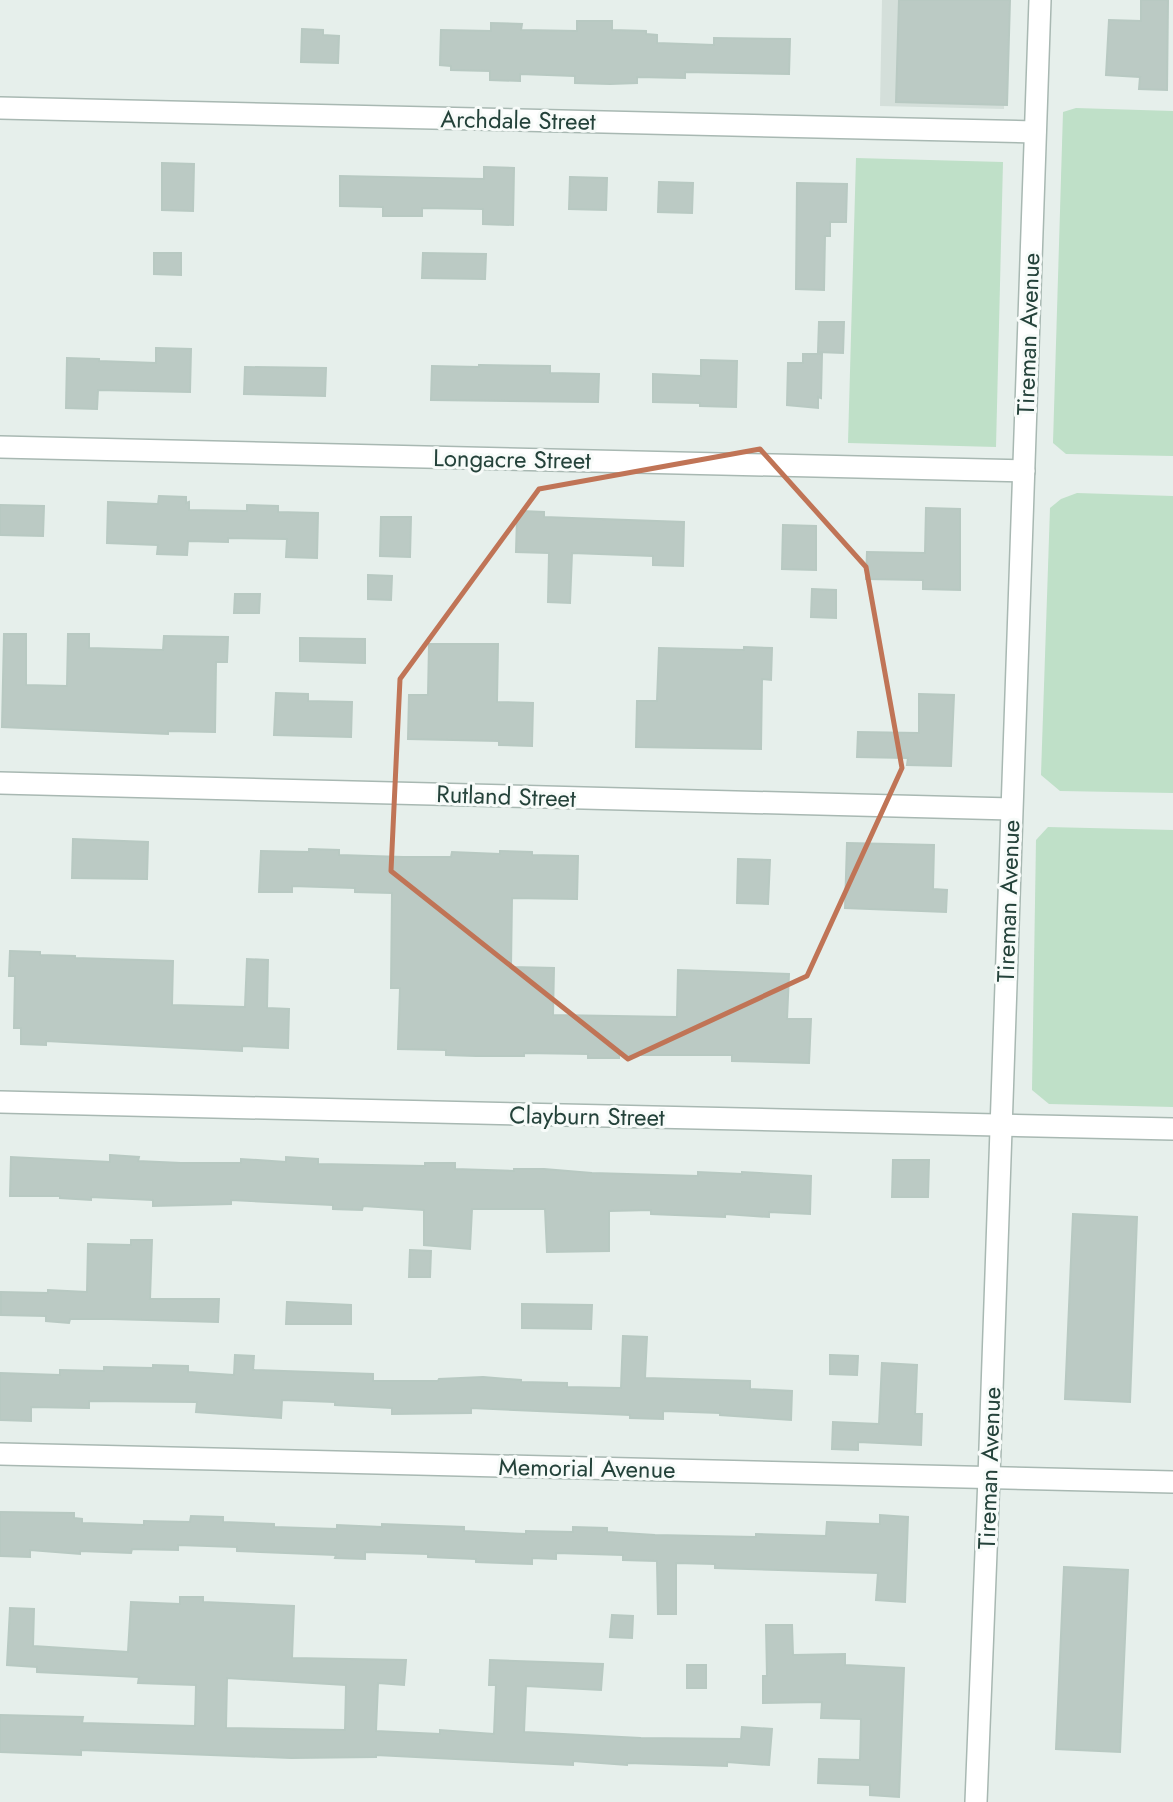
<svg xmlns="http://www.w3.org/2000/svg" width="1173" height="1802" viewBox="0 0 1173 1802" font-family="Jost,sans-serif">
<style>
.built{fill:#d4dfda}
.green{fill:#bfe0c8}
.building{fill:#bbcac4;stroke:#b8c9c2;stroke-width:2;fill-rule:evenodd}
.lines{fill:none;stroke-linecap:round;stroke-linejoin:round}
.minor-casing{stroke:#a8b8b2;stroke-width:24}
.tertiary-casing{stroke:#a8b8b2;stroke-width:24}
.minor{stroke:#fff;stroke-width:21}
.tertiary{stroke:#fff;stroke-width:21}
.marked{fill:none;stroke:#c07456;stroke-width:5;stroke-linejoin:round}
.labels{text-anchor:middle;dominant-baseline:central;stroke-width:6;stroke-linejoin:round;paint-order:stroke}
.street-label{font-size:24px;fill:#24423a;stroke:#f7fbf9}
</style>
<rect width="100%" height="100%" fill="#e6efeb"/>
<path class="built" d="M 882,0 L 1007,0 L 1004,109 L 880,106 Z"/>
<g class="green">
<path d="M 1076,108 L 1173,111 L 1173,456 L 1066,454 L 1053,443 L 1063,112 Z"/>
<path d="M 856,158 L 1003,162 L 996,447 L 848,443 Z"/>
<path d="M 1077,493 L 1173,496 L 1173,793 L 1060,791 L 1041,775 L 1050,508 L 1061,499 Z"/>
<path d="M 1048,827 L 1173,830 L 1173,1107 L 1049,1104 L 1032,1090 L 1036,840 Z"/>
</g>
<g class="building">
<path d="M 899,0 L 1010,0 L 1007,105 L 896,102 Z"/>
<path d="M 1141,0 L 1168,0 L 1167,90 L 1139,89 L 1140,77 L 1106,75 L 1109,20 L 1141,21 Z"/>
<path d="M 577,21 L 612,21 L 612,30 L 646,31 L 646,34 L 657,35 L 657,43 L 714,45 L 714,38 L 790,39 L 789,74 L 685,72 L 685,78 L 637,77 L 637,83 L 610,84 L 575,83 L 575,76 L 520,74 L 520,81 L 490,80 L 490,71 L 451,70 L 451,66 L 440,65 L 441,30 L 491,31 L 491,23 L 522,24 L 521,30 L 577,31 Z"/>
<path d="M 302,29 L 323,30 L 323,35 L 339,36 L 338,63 L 301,62 Z"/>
<path d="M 162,163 L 194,164 L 193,211 L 162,210 Z"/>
<path d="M 484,167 L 514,168 L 513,225 L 483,224 L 483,209 L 422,208 L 422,216 L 383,216 L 383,207 L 340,206 L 340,176 L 484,179 Z"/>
<path d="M 570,177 L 607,178 L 606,210 L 569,209 Z"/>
<path d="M 659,182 L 693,183 L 692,213 L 658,212 Z"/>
<path d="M 797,183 L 847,184 L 846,222 L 830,222 L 830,236 L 825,236 L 824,290 L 796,289 Z"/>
<path d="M 154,253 L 181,253 L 181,275 L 154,274 Z"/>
<path d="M 423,253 L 486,254 L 485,279 L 422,278 Z"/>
<path d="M 819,322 L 844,322 L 843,353 L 818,352 Z"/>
<path d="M 156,348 L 191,349 L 190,392 L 98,390 L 97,409 L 66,408 L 67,358 L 99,359 L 99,361 L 156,363 Z"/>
<path d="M 803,354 L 822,354 L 821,398 L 818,397 L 818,408 L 787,405 L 788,363 L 803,363 Z"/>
<path d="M 701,360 L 737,361 L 736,407 L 700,406 L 700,403 L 653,402 L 653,374 L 701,376 Z"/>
<path d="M 479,365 L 550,366 L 550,373 L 599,374 L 598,402 L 431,400 L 432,366 L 479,367 Z"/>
<path d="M 245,367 L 326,368 L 325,396 L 244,394 Z"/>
<path d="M 159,496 L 186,497 L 186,503 L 189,502 L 189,510 L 247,511 L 247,505 L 278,506 L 278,512 L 318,513 L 317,558 L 286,557 L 287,539 L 228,538 L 228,542 L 188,541 L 187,555 L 157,554 L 158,545 L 107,543 L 108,502 L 158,504 Z"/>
<path d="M 0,505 L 44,506 L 43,536 L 0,535 Z"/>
<path d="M 926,508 L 960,509 L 960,590 L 923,589 L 923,580 L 866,579 L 867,552 L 925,553 Z"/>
<path d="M 521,511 L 544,512 L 544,517 L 684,522 L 683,566 L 653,565 L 653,556 L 572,553 L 570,603 L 548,602 L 549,553 L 516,552 L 517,517 L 521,517 Z"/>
<path d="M 381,517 L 411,517 L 410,557 L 380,556 Z"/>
<path d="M 783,525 L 816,526 L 816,570 L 782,569 Z"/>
<path d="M 368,575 L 392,576 L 391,600 L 368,599 Z"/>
<path d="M 812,589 L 836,590 L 836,618 L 811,617 Z"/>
<path d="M 235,594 L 260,594 L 259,613 L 234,613 Z"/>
<path d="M 4,634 L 26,634 L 26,685 L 67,686 L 68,634 L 89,634 L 89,648 L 163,650 L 164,636 L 228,637 L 227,662 L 216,662 L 215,732 L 168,731 L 168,734 L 2,727 Z"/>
<path d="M 300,638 L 365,639 L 365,663 L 300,661 Z"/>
<path d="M 429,644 L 498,644 L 497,702 L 533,703 L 532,746 L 499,745 L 499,741 L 408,739 L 409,695 L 428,695 Z"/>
<path d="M 744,647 L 772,648 L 771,680 L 762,679 L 761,749 L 636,747 L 637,701 L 657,701 L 659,648 L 744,650 Z"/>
<path d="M 276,693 L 308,694 L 308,701 L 352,702 L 351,737 L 274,735 Z"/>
<path d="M 919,694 L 954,695 L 951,766 L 907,765 L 908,758 L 857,757 L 858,732 L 919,733 Z"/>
<path d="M 73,839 L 148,842 L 147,879 L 72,878 Z"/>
<path d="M 847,843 L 934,845 L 933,889 L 947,890 L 946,912 L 845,908 Z"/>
<path d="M 309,849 L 339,850 L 339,855 L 403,857 L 451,857 L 452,852 L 500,854 L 500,851 L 532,852 L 532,855 L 578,856 L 577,899 L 512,898 L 511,967 L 554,968 L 553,1015 L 677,1017 L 678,970 L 789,974 L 787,1019 L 811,1019 L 809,1063 L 732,1061 L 732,1055 L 619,1055 L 619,1058 L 588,1058 L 588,1054 L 524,1053 L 524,1056 L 476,1056 L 446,1055 L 446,1050 L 398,1049 L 400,988 L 391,988 L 392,893 L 355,892 L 355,888 L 292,886 L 292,892 L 259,892 L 261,851 L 309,852 Z"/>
<path d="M 738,859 L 770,860 L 768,904 L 737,903 Z"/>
<path d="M 10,951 L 40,952 L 40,955 L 75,956 L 75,958 L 173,961 L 172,1005 L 245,1007 L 247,959 L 268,960 L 267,1008 L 289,1009 L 288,1048 L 242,1046 L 242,1051 L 46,1041 L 46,1045 L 21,1044 L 21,1028 L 14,1028 L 15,976 L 9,976 Z"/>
<path d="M 110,1155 L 139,1157 L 138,1161 L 181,1163 L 241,1163 L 241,1159 L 286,1162 L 286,1157 L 318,1159 L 318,1164 L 425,1166 L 425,1163 L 455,1163 L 455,1169 L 514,1171 L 514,1169 L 544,1169 L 592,1173 L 698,1176 L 698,1172 L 742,1174 L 742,1172 L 811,1176 L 810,1214 L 769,1212 L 769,1217 L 725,1214 L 725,1217 L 651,1214 L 651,1210 L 609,1211 L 609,1251 L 547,1252 L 545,1209 L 472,1209 L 470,1249 L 424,1245 L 424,1210 L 363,1206 L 362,1210 L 333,1209 L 333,1205 L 231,1200 L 231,1204 L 153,1206 L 153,1200 L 91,1197 L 91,1200 L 60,1198 L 60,1196 L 10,1196 L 11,1157 L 110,1162 Z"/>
<path d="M 893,1160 L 929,1160 L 928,1197 L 892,1197 Z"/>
<path d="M 1073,1214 L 1137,1217 L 1130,1402 L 1065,1399 Z"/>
<path d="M 131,1240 L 152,1240 L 150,1299 L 219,1299 L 218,1322 L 111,1319 L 70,1319 L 69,1323 L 46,1321 L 46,1316 L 1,1315 L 1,1292 L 48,1293 L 48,1290 L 87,1292 L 88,1244 L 131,1245 Z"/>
<path d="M 410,1250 L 431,1251 L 430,1277 L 409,1277 Z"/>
<path d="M 287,1302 L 351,1305 L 351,1324 L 286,1324 Z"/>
<path d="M 522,1304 L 592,1305 L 591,1329 L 522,1328 Z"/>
<path d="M 623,1336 L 647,1337 L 645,1378 L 750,1381 L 750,1389 L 792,1391 L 791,1420 L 720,1415 L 720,1413 L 663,1411 L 663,1419 L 630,1418 L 630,1415 L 471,1408 L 471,1413 L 392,1414 L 392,1408 L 335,1405 L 335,1402 L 282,1400 L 281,1418 L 196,1412 L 197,1402 L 89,1401 L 89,1408 L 31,1407 L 31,1421 L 0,1420 L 0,1373 L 60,1375 L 60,1370 L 104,1371 L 104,1367 L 153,1368 L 153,1365 L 188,1366 L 188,1372 L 234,1375 L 235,1355 L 254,1356 L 253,1370 L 373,1374 L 373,1381 L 438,1381 L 439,1379 L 483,1377 L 521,1380 L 521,1382 L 567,1383 L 567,1387 L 621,1388 Z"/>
<path d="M 830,1355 L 858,1356 L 857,1375 L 830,1374 Z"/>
<path d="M 882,1363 L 917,1365 L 915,1414 L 922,1414 L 921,1445 L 858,1442 L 858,1450 L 832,1449 L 833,1422 L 879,1424 Z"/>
<path d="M 0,1512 L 74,1513 L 74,1518 L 82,1519 L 82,1523 L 144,1525 L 144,1521 L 190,1522 L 191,1516 L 223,1517 L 223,1522 L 274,1524 L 274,1527 L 337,1529 L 337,1525 L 382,1527 L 382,1524 L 464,1527 L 464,1531 L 526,1534 L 526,1531 L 573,1532 L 573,1527 L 607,1528 L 607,1532 L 655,1535 L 756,1537 L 756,1534 L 826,1536 L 827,1522 L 880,1524 L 880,1515 L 908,1517 L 905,1602 L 876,1600 L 878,1573 L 715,1568 L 715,1564 L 676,1563 L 676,1614 L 658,1614 L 657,1561 L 623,1560 L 623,1555 L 556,1553 L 556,1559 L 532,1558 L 532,1564 L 476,1562 L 476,1559 L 428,1557 L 428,1554 L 365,1552 L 365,1559 L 335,1558 L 336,1555 L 237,1551 L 237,1547 L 178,1545 L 178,1550 L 132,1549 L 131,1553 L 80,1551 L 80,1554 L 30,1550 L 30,1557 L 0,1556 Z"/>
<path d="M 1064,1567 L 1128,1570 L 1120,1752 L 1056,1749 Z"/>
<path d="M 180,1597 L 203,1597 L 203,1602 L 294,1606 L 292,1658 L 406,1660 L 404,1685 L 378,1683 L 376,1731 L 440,1734 L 440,1730 L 494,1734 L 496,1685 L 489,1685 L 490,1660 L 603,1664 L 601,1690 L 526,1686 L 524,1732 L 641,1738 L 741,1739 L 742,1727 L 772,1729 L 769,1765 L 727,1762 L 727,1766 L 627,1763 L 627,1765 L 573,1761 L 573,1765 L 376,1755 L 376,1757 L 291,1758 L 81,1750 L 81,1755 L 0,1752 L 0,1715 L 83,1717 L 82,1723 L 195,1726 L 196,1685 L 138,1683 L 139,1677 L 37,1672 L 37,1667 L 7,1665 L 10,1608 L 34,1609 L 33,1646 L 128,1652 L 131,1602 L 180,1604 ZM 227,1678 L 346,1685 L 345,1730 L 226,1728 Z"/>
<path d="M 612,1615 L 633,1616 L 632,1638 L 610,1637 Z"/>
<path d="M 766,1625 L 792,1625 L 793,1655 L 845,1654 L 845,1665 L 904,1668 L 899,1797 L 870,1795 L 870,1785 L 818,1783 L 819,1759 L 860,1760 L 861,1719 L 821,1718 L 822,1702 L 763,1703 L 763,1676 L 767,1676 Z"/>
<rect x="687" y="1665" width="19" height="23"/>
</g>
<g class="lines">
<g class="minor-casing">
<g id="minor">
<path d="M 0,108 L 1035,132"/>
<path d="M 0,447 L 1024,471"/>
<path d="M 0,783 L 1011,809"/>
<path d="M 0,1102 L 1173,1129"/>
<path d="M 0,1454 L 1173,1482"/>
</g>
</g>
<g class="tertiary-casing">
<path id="tertiary" d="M 976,1802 L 989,1477 L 1040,0"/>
</g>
<use href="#minor" class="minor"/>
<use href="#tertiary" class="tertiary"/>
</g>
<path class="marked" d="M 760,449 L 866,567 L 902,768 L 807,976 L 628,1059 L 391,871 L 400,679 L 539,489 Z"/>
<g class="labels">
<g class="street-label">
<text transform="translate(518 120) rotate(1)">Archdale Street</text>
<text transform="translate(1028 334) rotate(-88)">Tireman Avenue</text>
<text transform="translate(512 459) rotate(1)">Longacre Street</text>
<text transform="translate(506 796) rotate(2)">Rutland Street</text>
<text transform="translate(1008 901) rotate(-88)">Tireman Avenue</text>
<text transform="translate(587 1116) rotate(1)">Clayburn Street</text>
<text transform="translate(587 1468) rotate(1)">Memorial Avenue</text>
<text transform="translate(989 1468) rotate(-88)">Tireman Avenue</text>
</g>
</g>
</svg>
